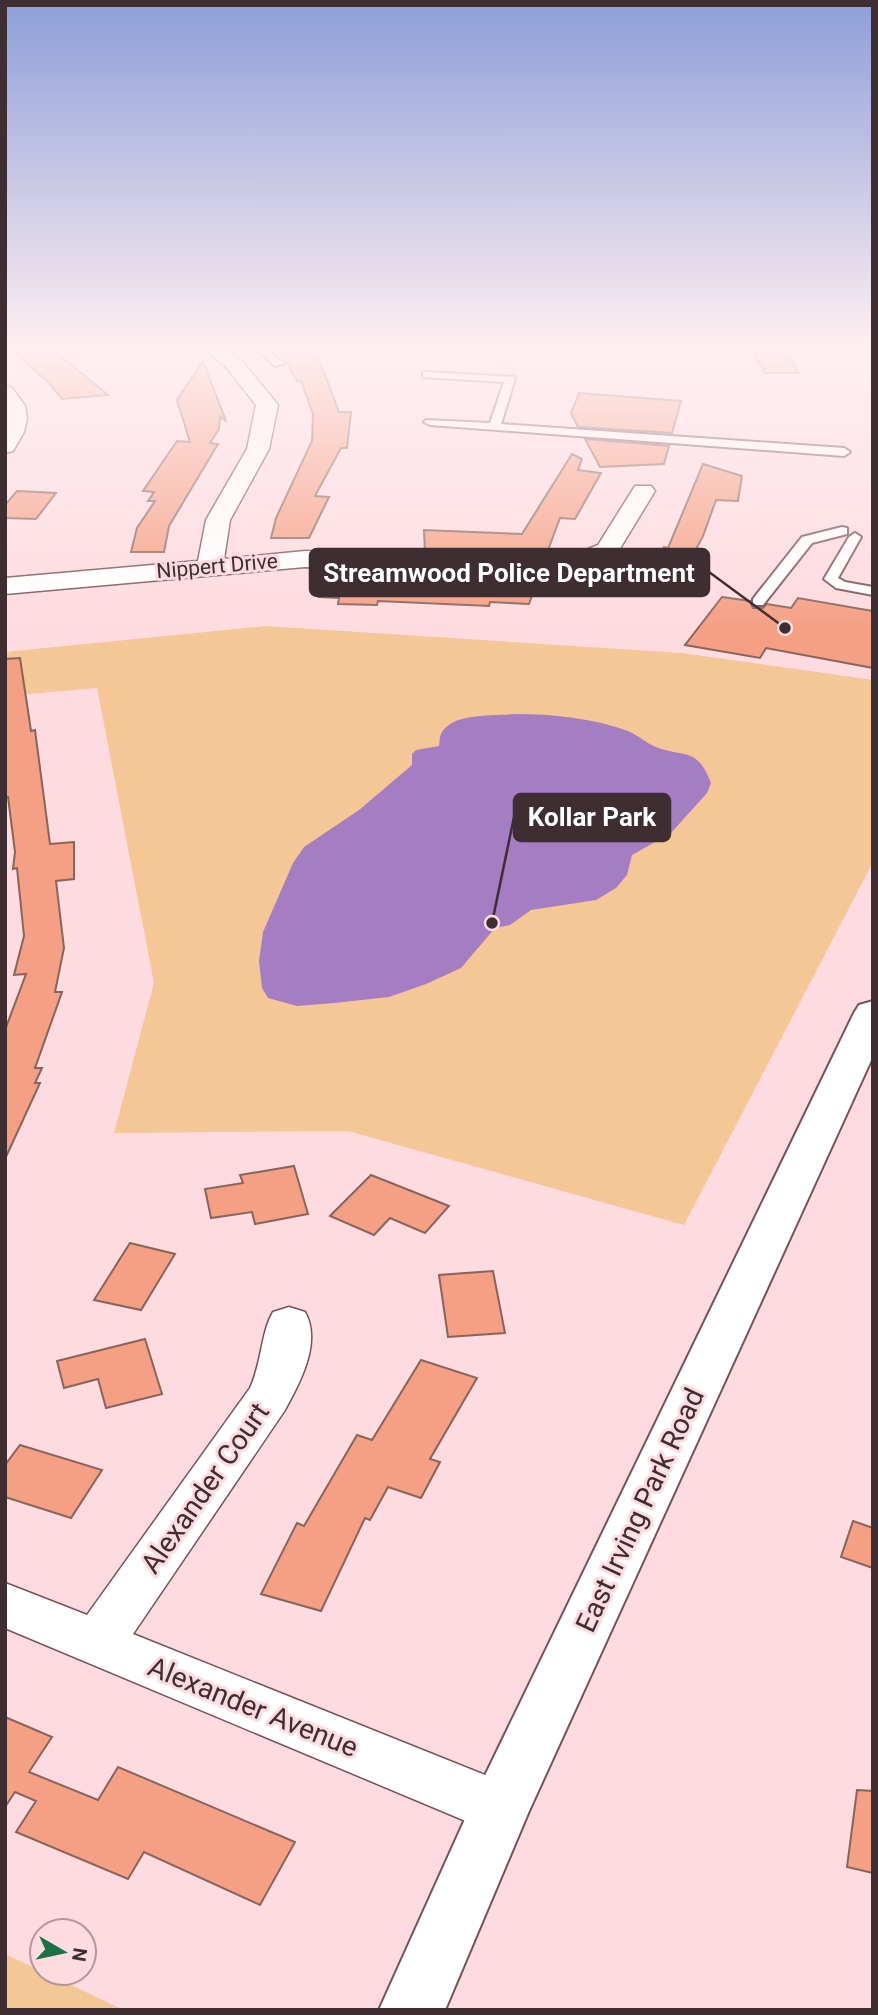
<svg xmlns="http://www.w3.org/2000/svg" width="878" height="2015" viewBox="0 0 878 2015" font-family="Roboto,sans-serif">
<style>
.green{fill:#f5c797}
.water{fill:#a57dc3}
.building{fill:#f59f84;stroke:#88655a;stroke-width:2}
.lines{fill:none;stroke-linecap:round;stroke-linejoin:round}
.service-casing{stroke:#775359;stroke-width:4}
.minor-casing{stroke:#775359;stroke-width:3}
.secondary-casing{stroke:#775359;stroke-width:4}
.service{fill:#fff;fill-rule:evenodd}
.minor{fill:#fff;fill-rule:evenodd}
.secondary{fill:#fff;fill-rule:evenodd}
.labels{text-anchor:middle;dominant-baseline:central;stroke-width:6;stroke-linejoin:round;paint-order:stroke}
.far-street-label{font-size:21px;fill:#3f2e31;stroke:#fedbe0}
.near-street-label{font-size:28px;fill:#3f2e31;stroke:#fedbe0}
.leader{fill:none;stroke:#3f2e31;stroke-width:2.5}
.callout-dot{fill:#3f2e31;stroke:#fedbe0;stroke-width:2.5}
.callout{fill:#3f2e31;stroke:#3f2e31;stroke-width:2.5}
.callout-label{font-size:26px;text-anchor:middle;font-weight:bold;fill:#fff}
</style>
<rect width="100%" height="100%" fill="#fedbe0"/>
<g class="green">
<path d="M 266,626 L 682,653 L 873,680 L 873,862 L 684,1225 L 348,1131 L 114,1133 L 154,983 L 97,688 L 5,696 L 5,652 Z"/>
<path d="M 5,1954 L 124,2010 L 5,2010 Z"/>
</g>
<path class="water" d="M 516,714 C 553,714 592,718 628,731 C 638,735 646,743 656,747 C 684,758 697,746 711,783 L 707,793 L 671,833 L 632,855 L 627,875 L 616,888 L 596,900 L 531,910 L 510,925 L 495,928 L 461,968 L 426,984 L 389,997 L 334,1003 L 297,1006 L 268,998 L 262,988 L 259,961 L 263,932 L 293,863 L 304,847 L 359,810 L 412,765 L 412,754 L 416,750 L 439,746 C 440,742 439,738 441,734 C 451,712 495,716 516,714 Z"/>
<g class="building">
<path d="M 11,349 L 52,349 L 108,395 L 62,399 L 49,383 Z"/>
<path d="M 279,349 L 315,349 L 339,412 L 351,412 L 347,448 L 341,448 L 315,496 L 329,497 L 309,538 L 271,538 L 276,518 L 312,441 L 313,414 L 301,381 L 297,381 Z"/>
<path d="M 751,349 L 785,349 L 799,373 L 765,373 Z"/>
<path d="M 203,361 L 226,421 L 220,417 L 219,429 L 210,443 L 218,444 L 169,526 L 164,552 L 131,552 L 137,528 L 155,501 L 148,501 L 154,492 L 143,491 L 177,441 L 190,442 L 177,400 Z"/>
<path d="M 579,393 L 681,401 L 672,433 L 578,427 L 571,413 Z"/>
<path d="M 585,439 L 669,446 L 664,464 L 600,467 Z"/>
<path d="M 572,454 L 582,459 L 578,470 L 601,473 L 575,519 L 560,518 L 544,561 L 425,553 L 424,530 L 522,534 Z"/>
<path d="M 703,464 L 742,476 L 738,501 L 716,500 L 703,536 L 680,580 L 638,592 L 664,547 L 668,548 Z"/>
<path d="M 17,491 L 56,493 L 36,519 L 5,518 L 5,505 Z"/>
<path d="M 425,574 L 537,581 L 529,604 L 490,602 L 489,606 L 378,601 L 377,605 L 338,604 L 339,598 L 319,597 L 319,581 Z"/>
<path d="M 722,597 L 750,601 L 753,608 L 763,608 L 767,604 L 791,608 L 798,598 L 873,611 L 873,668 L 766,648 L 760,658 L 685,645 Z"/>
<path d="M 20,658 L 31,731 L 35,730 L 50,844 L 74,842 L 74,879 L 56,881 L 64,948 L 55,992 L 62,992 L 35,1068 L 42,1068 L 35,1083 L 40,1083 L 5,1159 L 5,1030 L 26,974 L 14,975 L 24,936 L 17,868 L 13,869 L 15,852 L 8,797 L 5,797 L 5,659 Z"/>
<path d="M 294,1166 L 308,1214 L 255,1224 L 252,1212 L 211,1218 L 205,1189 L 243,1183 L 240,1175 Z"/>
<path d="M 371,1175 L 449,1206 L 425,1233 L 390,1218 L 374,1235 L 330,1216 Z"/>
<path d="M 130,1243 L 175,1254 L 141,1310 L 94,1300 Z"/>
<path d="M 493,1271 L 505,1333 L 448,1337 L 439,1275 Z"/>
<path d="M 145,1339 L 162,1394 L 106,1408 L 98,1379 L 64,1388 L 57,1361 Z"/>
<path d="M 421,1360 L 477,1378 L 430,1459 L 440,1462 L 421,1498 L 388,1487 L 370,1520 L 365,1518 L 321,1611 L 261,1594 L 297,1523 L 304,1526 L 357,1435 L 372,1440 Z"/>
<path d="M 20,1445 L 102,1470 L 71,1518 L 5,1497 L 5,1465 Z"/>
<path d="M 853,1521 L 873,1528 L 873,1568 L 841,1557 Z"/>
<path d="M 5,1717 L 52,1737 L 29,1772 L 98,1800 L 118,1767 L 295,1842 L 260,1905 L 144,1852 L 128,1879 L 16,1832 L 36,1801 L 15,1792 L 5,1807 Z"/>
<path d="M 857,1790 L 873,1791 L 873,1873 L 847,1867 Z"/>
</g>
<g class="lines">
<g class="service-casing">
<g id="service">
<path d="M 256,349 L 267,349 L 284,364 L 275,366 Z"/>
<path d="M 427,372 L 514,377 L 515,379 L 501,424 L 844,448 L 850,452 L 844,456 L 430,425 L 424,422 L 426,420 L 490,423 L 504,382 L 423,377 L 423,373 Z"/>
<path d="M 842,527 L 847,528 L 847,534 L 812,543 L 763,605 L 753,605 L 753,599 L 802,537 Z"/>
<path d="M 855,533 L 861,537 L 838,578 L 845,582 L 873,587 L 873,595 L 836,588 L 824,579 L 849,537 Z"/>
</g>
</g>
<g class="minor-casing">
<g id="minor">
<path d="M 205,349 L 227,349 L 242,361 L 278,405 L 269,449 L 230,520 L 224,559 L 305,551 L 404,554 L 551,564 L 598,545 L 635,486 L 651,486 L 655,491 L 616,555 L 554,580 L 404,570 L 305,567 L 5,594 L 5,578 L 198,561 L 206,520 L 247,449 L 256,405 L 228,369 Z"/>
<path d="M 5,386 L 12,388 L 25,406 L 27,419 L 24,432 L 13,451 L 5,453 Z"/>
<path d="M 289,1307 L 305,1312 C 322,1342 300,1383 285,1410 L 133,1634 L 520,1789 L 529,1808 L 520,1827 L 500,1834 L 480,1827 L 5,1628 L 5,1583 L 87,1615 L 250,1388 C 262,1362 261,1332 273,1312 Z"/>
</g>
</g>
<g class="secondary-casing">
<path id="secondary" d="M 873,1001 L 873,1056 L 529,1811 L 445,2010 L 379,2010 L 479,1788 L 854,1013 L 859,1005 Z"/>
</g>
<use href="#service" class="service"/>
<use href="#minor" class="minor"/>
<use href="#secondary" class="secondary"/>
</g>
<linearGradient id="sky" x2="0" y2="1"><stop stop-color="#8d9ed9"/><stop offset="0.55" stop-color="#ffeff1"/><stop offset="1" stop-color="#ffeff1" stop-opacity="0"/></linearGradient>
<rect width="878" height="631" fill="url(#sky)"/>
<g class="labels">
<g class="far-street-label">
<text transform="translate(217 566) rotate(-5)">Nippert Drive</text>
</g>
<g class="near-street-label">
<text transform="translate(205 1488) rotate(-55)">Alexander Court</text>
<text transform="translate(640 1510) rotate(-65)">East Irving Park Road</text>
<text transform="translate(253 1707) rotate(22)">Alexander Avenue</text>
</g>
</g>
<path class="leader" d="M785 628L709 572M492 923L514 817"/>
<g class="callout-dot">
<circle cx="785" cy="628" r="7"/>
<circle cx="492" cy="923" r="7"/>
</g>
<g class="callout">
<rect x="310" y="549" width="399" height="47" rx="7"/>
<rect x="514" y="794" width="156" height="47" rx="7"/>
</g>
<g class="callout-label">
<text x="509" y="582">Streamwood Police Department</text>
<text x="592" y="826">Kollar Park</text>
</g>
<rect width="878" height="2015" fill="none" stroke="#3f2e31" stroke-width="14"/>
<g transform="translate(63 1952) rotate(99)"><circle r="33" fill="#fedbe0" stroke="#b2969a" stroke-width="2"/>
<path d="M0-5L12 26L0 18L-12 26Z" fill="#1c7245"/>
<text y="-10" font-size="19" font-weight="bold" text-anchor="middle" fill="#3f2e31">N</text>
</g>
</svg>
